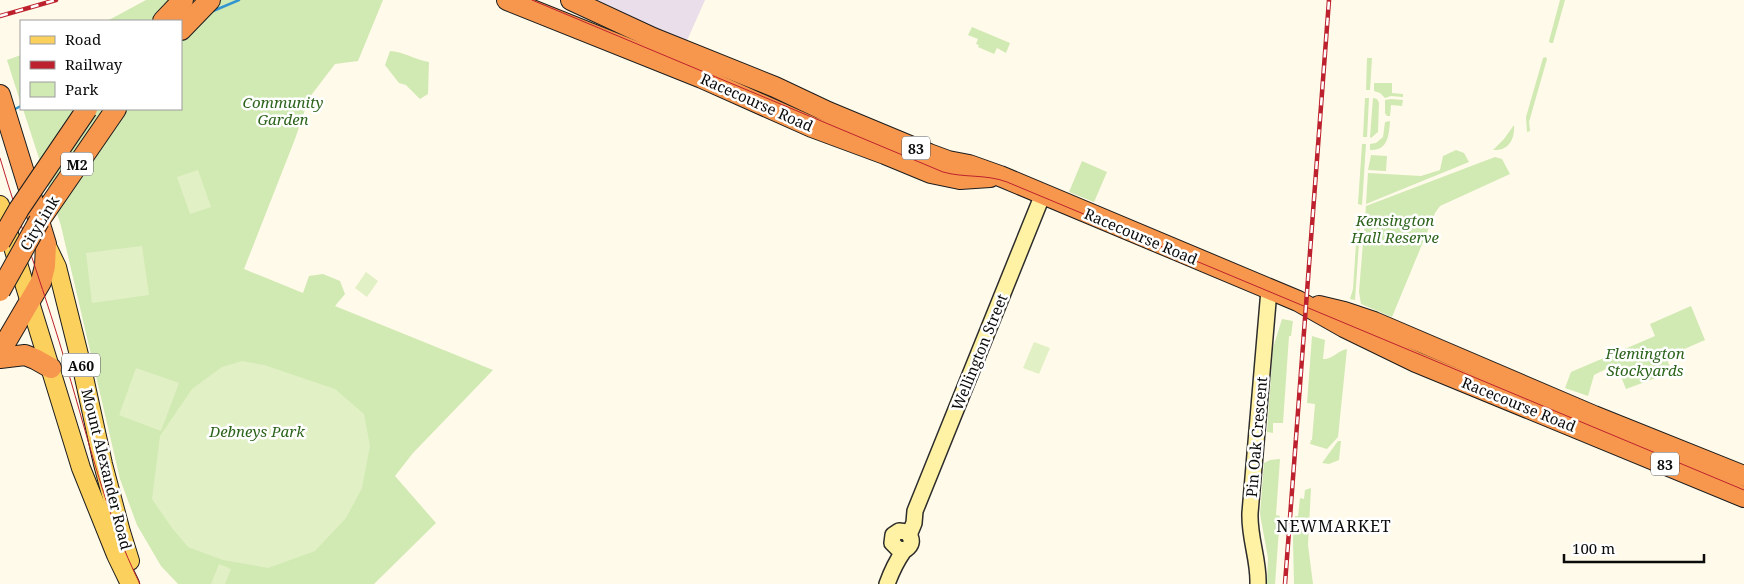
<svg xmlns="http://www.w3.org/2000/svg" width="1744" height="584" viewBox="0 0 1744 584" font-family="'Noto Serif',serif">
<style>
.industrial{fill:#e9deea}
.green{fill:#d1e9b3}
.pitch{fill:#e2f0c5}
.lines{fill:none;stroke-linecap:round;stroke-linejoin:round}
.stream{stroke:#3295cf;stroke-width:2.5}
.secondary-casing{stroke:#2d2d2d;stroke-width:18}
.primary-casing{stroke:#1c1c1c;stroke-width:20}
.highway-casing{stroke:#1c1c1c;stroke-width:22}
.secondary{stroke:#fff2a4;stroke-width:15}
.primary{stroke:#fbd05c;stroke-width:18}
.highway{stroke:#f7974e;stroke-width:20}
.tram{stroke:#bd212d;stroke-width:1}
.rail-casing{stroke:#bd212d;stroke-width:4.5}
.rail{stroke:#fff;stroke-width:2.5;stroke-dasharray:8;stroke-linecap:butt}
.highway-bridge-casing{stroke:#1c1c1c;stroke-width:22;stroke-linecap:butt}
.highway-bridge{stroke:#f7974e;stroke-width:20}
.labels{text-anchor:middle;dominant-baseline:central;stroke-width:5;stroke-linejoin:round;paint-order:stroke}
.shield{fill:#fff;stroke:#545454;stroke-width:1}
.shield-label{font-size:14px;font-weight:bold;fill:#0b0b0b}
.park-label{font-size:15px;font-style:italic;fill:#2c631b;stroke:#fff}
.street-label{font-size:15px;fill:#0b0b0b;stroke:#fff}
.neighbourhood-label{font-size:16px;letter-spacing:1px;fill:#0b0b0b;stroke:#fff}
</style>
<rect width="100%" height="100%" fill="#fffae9"/>
<path class="industrial" d="M 581,0 L 705,0 L 685,45 Z"/>
<g class="green">
<path d="M 146,0 L 383,0 L 358,61 L 335,64 L 309,98 L 295,139 L 244,269 L 303,293 L 309,276 L 323,274 L 340,281 L 345,294 L 335,306 L 493,370 L 413,453 L 395,476 L 436,523 L 374,584 L 178,584 L 161,566 L 137,525 L 120,479 L 61,226 L 23,109 L 181,109 L 181,21 L 107,21 Z"/>
<path d="M 1560,0 L 1565,0 L 1553,43 L 1550,43 L 1549,41 Z"/>
<path d="M 972,27 L 1010,43 L 1006,53 L 997,48 L 994,54 L 978,47 L 979,45 L 976,44 L 978,39 L 968,35 Z"/>
<path d="M 390,51 C 402,51 416,60 429,62 L 428,94 L 420,99 L 406,85 L 399,83 L 385,65 Z"/>
<path d="M 21,55 L 21,104 L 7,60 Z"/>
<path d="M 1546,57 L 1547,59 L 1529,122 L 1530,131 L 1527,132 L 1526,117 L 1543,58 Z"/>
<path d="M 1367,58 L 1372,58 L 1370,90 L 1366,90 Z"/>
<path d="M 1374,83 L 1392,83 L 1392,93 L 1403,94 L 1403,97 L 1391,96 L 1385,98 L 1380,93 L 1374,91 Z"/>
<path d="M 1365,98 L 1369,98 L 1367,137 L 1363,137 Z"/>
<path d="M 1373,98 L 1377,99 L 1379,103 L 1378,132 L 1371,138 L 1370,137 Z"/>
<path d="M 1391,99 L 1403,100 L 1402,106 L 1391,105 L 1390,116 L 1387,116 L 1385,113 L 1385,100 Z"/>
<path d="M 1390,121 C 1389,135 1388,151 1370,150 L 1370,144 L 1376,143 L 1383,137 L 1385,122 Z"/>
<path d="M 1514,125 C 1515,139 1509,151 1493,150 L 1504,139 Z"/>
<path d="M 1362,144 L 1366,144 L 1362,205 L 1358,204 Z"/>
<path d="M 1456,150 L 1464,153 L 1469,162 L 1366,204 L 1368,173 L 1421,176 L 1440,170 L 1443,156 Z"/>
<path d="M 1371,155 L 1387,156 L 1386,171 L 1368,170 Z"/>
<path d="M 1495,157 L 1502,159 L 1510,174 L 1440,206 L 1435,213 L 1392,317 L 1361,304 L 1359,292 L 1366,206 Z"/>
<path d="M 1082,161 L 1107,172 L 1094,202 L 1069,192 Z"/>
<path d="M 1358,214 L 1361,214 L 1355,300 L 1350,299 L 1353,289 Z"/>
<path d="M 1691,306 L 1705,340 L 1666,357 L 1672,372 L 1626,389 L 1616,364 L 1594,375 L 1588,396 L 1565,388 L 1571,372 L 1655,336 L 1650,324 Z"/>
<path d="M 1282,319 L 1293,321 L 1291,336 L 1289,336 L 1283,423 L 1273,423 L 1273,433 L 1267,432 L 1273,348 Z"/>
<path d="M 1312,336 L 1325,340 L 1323,359 C 1331,360 1339,350 1347,349 L 1338,437 L 1327,449 L 1310,444 L 1311,440 L 1312,440 L 1315,404 L 1307,403 Z"/>
<path d="M 1338,441 L 1341,441 L 1339,460 L 1329,464 L 1322,463 Z"/>
<path d="M 1280,459 L 1276,515 L 1280,516 L 1275,584 L 1267,584 L 1268,558 L 1260,514 L 1264,463 L 1270,460 Z"/>
<path d="M 1311,488 L 1308,545 L 1313,584 L 1294,584 L 1293,539 L 1295,516 L 1298,516 L 1300,498 L 1304,499 L 1305,490 Z"/>
</g>
<g class="pitch">
<path d="M 198,170 L 211,207 L 190,214 L 177,177 Z"/>
<path d="M 142,246 L 149,295 L 92,303 L 86,253 Z"/>
<path d="M 366,272 L 378,281 L 367,297 L 355,288 Z"/>
<path d="M 1034,342 L 1050,348 L 1039,374 L 1023,368 Z"/>
<path d="M 242,361 L 264,365 L 335,389 L 364,414 L 370,446 L 362,488 L 346,518 L 315,551 L 268,568 L 223,560 L 188,547 L 172,528 L 152,499 L 160,436 L 192,389 L 222,367 Z"/>
<path d="M 136,368 L 179,383 L 161,431 L 119,415 Z"/>
<path d="M 219,564 L 231,569 L 225,584 L 211,584 Z"/>
</g>
<g class="lines">
<g class="stream">
<path d="M 213,11 L 239,0"/>
<path d="M 13,110 L 21,106"/>
</g>
<g class="secondary-casing">
<g id="secondary">
<path d="M 909,535 L 914,523 L 915,511 L 1043,194"/>
<path d="M 887,584 C 891,573 896,562 903,552 C 905,549 910,548 911,543 C 912,539 910,536 907,532 L 899,531 L 893,535 L 892,543 L 898,549 L 904,550"/>
<path d="M 1258,584 C 1259,560 1249,538 1250,513 L 1269,290"/>
</g>
</g>
<g class="primary-casing">
<g id="primary">
<path d="M 0,205 L 81,468 L 116,555 L 130,584"/>
<path d="M 46,244 L 57,267 L 80,359 L 103,464 L 121,532 L 130,561"/>
</g>
</g>
<g class="highway-casing">
<g id="highway">
<path d="M 507,0 L 702,78 L 812,127 L 885,154 L 931,173 L 960,179 L 990,177"/>
<path d="M 571,0 L 653,38 L 775,87 L 828,112 L 929,154 L 948,161 L 969,165 L 1000,176 L 1298,301 L 1344,327 L 1416,362 L 1744,497"/>
<path d="M 163,21 L 183,0"/>
<path d="M 181,30 L 210,0"/>
<path d="M 0,95 L 46,244 L 45,266 L 41,282 L 0,352"/>
<path d="M 39,221 L 116,109"/>
<path d="M 1319,306 L 1344,312 L 1374,322 L 1594,416 L 1744,476"/>
<path d="M 0,358 L 25,355 L 35,359 L 51,368"/>
</g>
</g>
<use href="#secondary" class="secondary"/>
<use href="#primary" class="primary"/>
<use href="#highway" class="highway"/>
<g class="tram">
<path d="M 532,0 L 943,172 C 964,178 986,174 1007,182 L 1744,490"/>
<path d="M 0,158 C 21,229 47,298 67,368 C 89,441 106,516 140,584"/>
</g>
<g class="rail-casing">
<g id="rail">
<path d="M 0,16 L 56,0"/>
<path d="M 1285,584 L 1329,0"/>
</g>
</g>
<use href="#rail" class="rail"/>
<g class="highway-bridge-casing">
<g id="highway-bridge">
<path d="M 0,242 L 19,209 L 87,109"/>
<path d="M 0,291 L 39,221"/>
</g>
</g>
<use href="#highway-bridge" class="highway-bridge"/>
</g>
<g class="labels">
<g class="shield">
<rect x="902" y="136.5" width="28" height="23" rx="4"/>
<rect x="61" y="152.5" width="32" height="23" rx="4"/>
<rect x="62" y="353.5" width="38" height="23" rx="4"/>
<rect x="1651" y="452.5" width="28" height="23" rx="4"/>
</g>
<g class="shield-label">
<text x="916" y="148">83</text>
<text x="77" y="164">M2</text>
<text x="81" y="365">A60</text>
<text x="1665" y="464">83</text>
</g>
<g class="park-label">
<text x="283" y="102">Community<tspan x="283" dy="17">Garden</tspan></text>
<text x="1395" y="220">Kensington<tspan x="1395" dy="17">Hall Reserve</tspan></text>
<text x="1645" y="353">Flemington<tspan x="1645" dy="17">Stockyards</tspan></text>
<text x="257" y="431">Debneys Park</text>
</g>
<g class="street-label">
<text transform="translate(757 102) rotate(24)">Racecourse Road</text>
<text transform="translate(39 223) rotate(-59)">CityLink</text>
<text transform="translate(1141 236) rotate(23)">Racecourse Road</text>
<text transform="translate(979 352) rotate(-68)">Wellington Street</text>
<text transform="translate(1519 404) rotate(22)">Racecourse Road</text>
<text transform="translate(1256 437) rotate(-85)">Pin Oak Crescent</text>
<text transform="translate(107 469) rotate(76)">Mount Alexander Road</text>
</g>
<g class="neighbourhood-label">
<text x="1334" y="526">NEWMARKET</text>
</g>
</g>
<rect x="20" y="20" width="162" height="90" fill="#ffffff" stroke="#9d9d9d"/>
<rect x="30" y="36" width="25" height="8" fill="#fbd05c" stroke="#9d9d9d"/>
<text x="65" y="45" font-size="15" fill="#0b0b0b">Road</text>
<rect x="30" y="61" width="25" height="8" fill="#bd212d" stroke="#9d9d9d"/>
<text x="65" y="70" font-size="15" fill="#0b0b0b">Railway</text>
<rect x="30" y="82" width="25" height="15" fill="#d1e9b3" stroke="#9d9d9d"/>
<text x="65" y="95" font-size="15" fill="#0b0b0b">Park</text>
<path d="M1564 554v8h140v-8" fill="none" stroke="#0b0b0b" stroke-width="2.5"/>
<text x="1572" y="554" font-size="15" fill="#0b0b0b" stroke="#ffffff" stroke-width="4" paint-order="stroke">100 m</text>
</svg>
